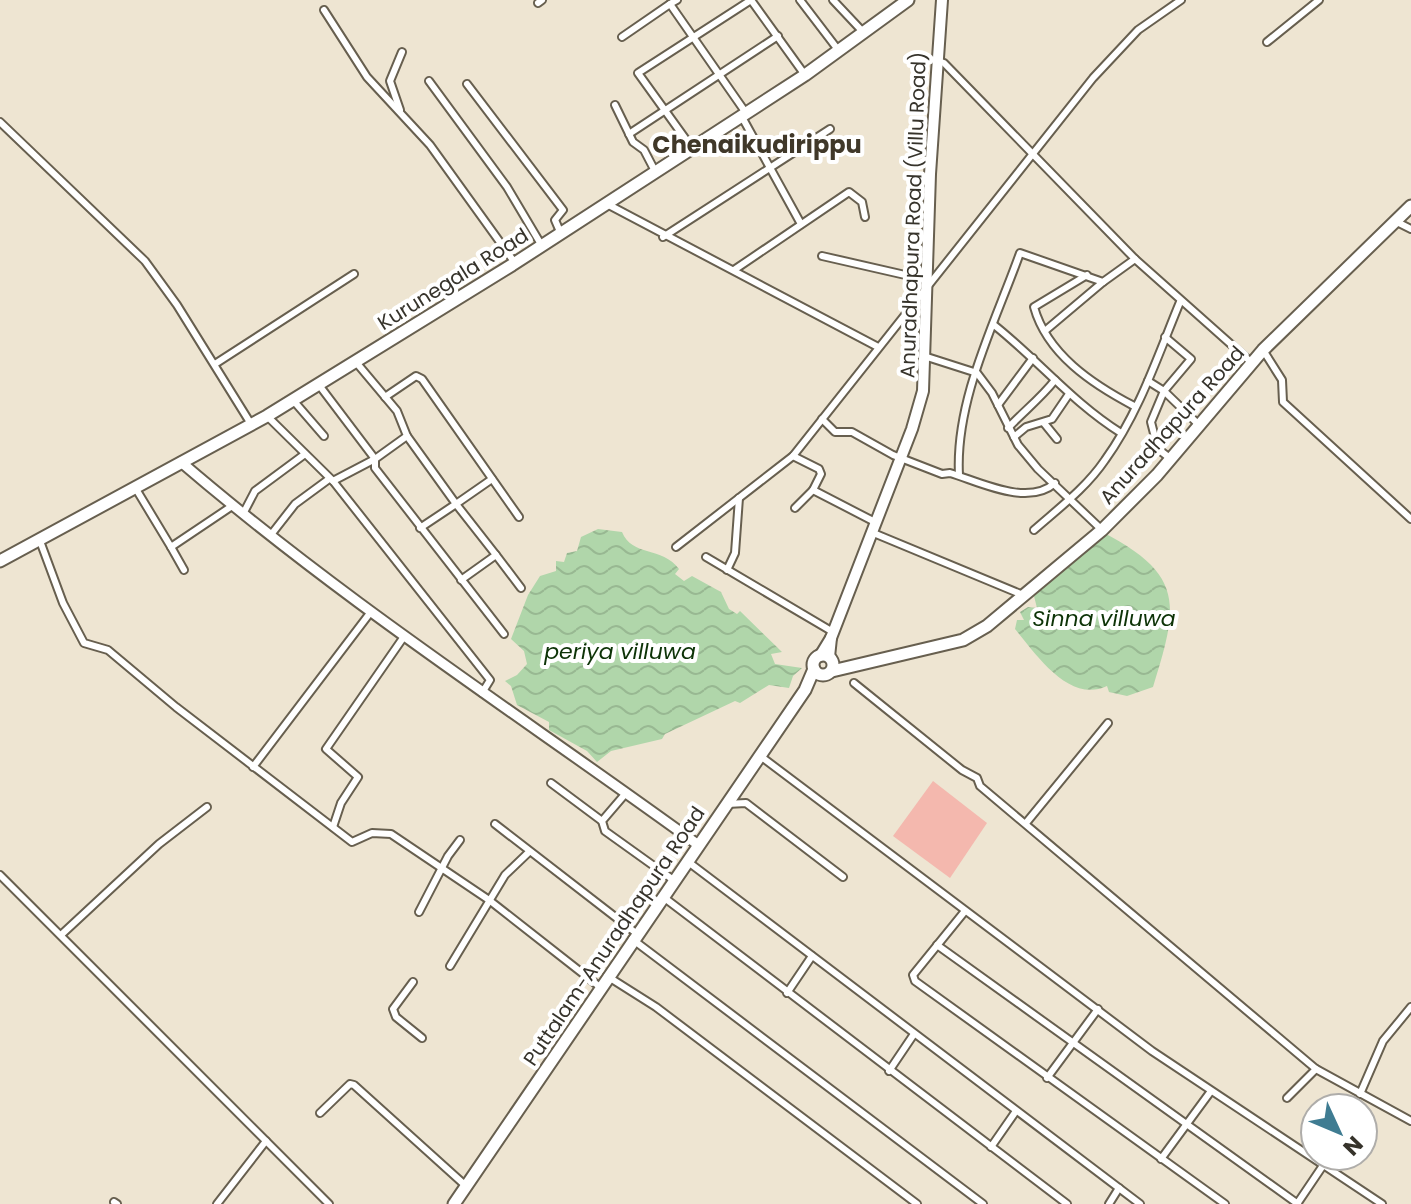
<svg xmlns="http://www.w3.org/2000/svg" width="1411" height="1204" viewBox="0 0 1411 1204" font-family="Poppins,sans-serif">
<style>
.pitch{fill:#f4b8ae}
.water{fill:url(#water-waves)}
.lines{fill:none;stroke-linecap:round;stroke-linejoin:round}
.street-casing{stroke:#675f4f;stroke-width:10}
.secondary-casing{stroke:#675f4f;stroke-width:13}
.primary-casing{stroke:#675f4f;stroke-width:14}
.highway-casing{stroke:#675f4f;stroke-width:15}
.street{stroke:#fff;stroke-width:6}
.secondary{stroke:#fff;stroke-width:9}
.primary{stroke:#fff;stroke-width:10}
.highway{stroke:#fff;stroke-width:11}
.labels{text-anchor:middle;dominant-baseline:central;stroke-width:8;stroke-linejoin:round;paint-order:stroke}
.street-label{font-size:20px;fill:#36332b;stroke:#fff}
.water-label{font-size:22px;font-style:italic;fill:#0d3307;stroke:#fff}
.quarter-label{font-size:24px;font-weight:bold;fill:#403829;stroke:#fff}
</style>
<defs>
<pattern id="water-waves" width="16" height="10" patternUnits="userSpaceOnUse" patternTransform="scale(2)"><rect width="16" height="10" fill="#b0d6aa"/><path d="M0 5q4-4 8 0t8 0" fill="none" stroke="#98b892"/></pattern>
</defs>
<rect width="100%" height="100%" fill="#eee5d2"/>
<path class="pitch" d="M 933,781 L 987,823 L 950,878 L 893,836 Z"/>
<g class="water">
<path d="M 598,529 L 622,532 C 632,557 662,546 679,569 L 675,574 L 684,581 L 692,576 L 721,592 L 729,609 L 737,614 L 740,611 L 782,652 L 771,654 L 775,664 L 802,668 L 793,676 L 789,688 L 769,685 L 740,703 L 735,701 L 665,734 L 662,739 L 611,751 L 597,762 L 587,751 L 549,730 L 549,722 L 517,705 L 511,686 L 505,681 L 517,675 L 527,664 L 524,651 L 511,639 L 528,595 L 540,576 L 556,571 L 556,561 L 564,562 L 567,553 L 577,551 L 581,537 Z"/>
<path d="M 1102,532 C 1186,575 1178,606 1153,687 L 1127,696 L 1109,692 L 1107,686 C 1069,704 1036,654 1015,629 L 1017,620 L 1024,620 L 1020,612 L 1028,607 L 1037,608 L 1034,596 L 1040,586 Z"/>
</g>
<g class="lines">
<g class="street-casing">
<g id="street">
<path d="M 677,0 L 670,4 L 746,113"/>
<path d="M 800,0 L 839,51"/>
<path d="M 833,0 L 864,33"/>
<path d="M 538,3 L 542,0"/>
<path d="M 324,10 L 367,77 L 430,145 L 515,263"/>
<path d="M 622,37 L 670,4"/>
<path d="M 1267,42 L 1319,0"/>
<path d="M 938,61 L 944,63 L 1135,259 L 1252,363"/>
<path d="M 429,81 L 507,187 L 542,246"/>
<path d="M 467,84 L 563,210 L 555,220 L 561,234"/>
<path d="M 615,105 L 633,142 L 644,150 L 656,173"/>
<path d="M 400,110 L 390,81 L 402,52"/>
<path d="M 742,117 L 801,224"/>
<path d="M 0,122 L 145,261 L 177,305 L 251,424"/>
<path d="M 629,134 L 778,36"/>
<path d="M 692,148 L 638,73 L 751,0 L 805,75"/>
<path d="M 607,204 L 878,347"/>
<path d="M 1397,222 L 1411,229"/>
<path d="M 663,237 L 830,129"/>
<path d="M 822,256 L 927,280"/>
<path d="M 734,270 L 849,192 L 862,202 L 865,217"/>
<path d="M 1087,275 L 1034,307 C 1047,354 1092,384 1134,406"/>
<path d="M 994,325 C 1038,360 1073,403 1121,433"/>
<path d="M 1046,330 L 1103,282"/>
<path d="M 1165,337 L 1191,359 L 1164,391 L 1151,422 L 1158,449 L 1171,459"/>
<path d="M 1263,350 L 1282,380 L 1283,402 L 1411,519"/>
<path d="M 927,357 L 977,373 L 992,393 L 1018,445 L 1038,469 L 1102,530"/>
<path d="M 355,361 L 397,411 L 407,436 L 375,459 L 375,468 L 504,634"/>
<path d="M 215,364 L 354,274"/>
<path d="M 1148,381 L 1164,391 L 1199,425"/>
<path d="M 319,385 L 375,459 L 333,481"/>
<path d="M 385,397 L 416,376 L 422,379 L 519,517"/>
<path d="M 292,399 L 324,436"/>
<path d="M 998,405 L 1033,358"/>
<path d="M 267,416 L 333,481 L 490,680 L 482,693"/>
<path d="M 822,419 L 835,432 L 852,432 L 893,455 L 942,474 L 950,473 C 980,482 1028,507 1055,483"/>
<path d="M 1044,423 L 1057,439"/>
<path d="M 1008,428 C 1024,411 1041,398 1055,380"/>
<path d="M 407,436 L 456,504 L 492,479"/>
<path d="M 1014,437 L 1026,427 L 1052,419 L 1069,394"/>
<path d="M 793,456 L 819,469 L 821,474 L 813,490 L 875,522"/>
<path d="M 959,475 C 955,400 995,323 1020,253 L 1103,282 L 1135,259"/>
<path d="M 136,489 L 171,547 L 232,506"/>
<path d="M 795,508 L 813,490"/>
<path d="M 243,514 L 255,491 L 305,454"/>
<path d="M 420,528 L 456,504 L 496,555"/>
<path d="M 1034,530 C 1059,508 1086,488 1105,460 C 1139,413 1158,355 1180,302"/>
<path d="M 871,532 L 1023,595"/>
<path d="M 270,536 L 295,504 L 329,479"/>
<path d="M 40,541 L 63,603 L 84,643 L 108,650 L 176,707 L 352,842 L 372,833 L 391,834 L 489,900 L 600,987"/>
<path d="M 171,547 L 184,570"/>
<path d="M 676,547 L 793,456 L 1093,78 L 1138,30 L 1181,0"/>
<path d="M 706,557 L 833,632"/>
<path d="M 727,570 L 735,553 L 739,498"/>
<path d="M 461,580 L 496,555 L 521,588"/>
<path d="M 854,683 L 962,770 L 977,778 L 980,786 L 1316,1069 L 1411,1121"/>
<path d="M 759,755 L 1152,1051 L 1382,1204"/>
<path d="M 253,767 L 370,613"/>
<path d="M 551,783 L 602,821"/>
<path d="M 626,793 L 602,821 L 605,831 L 672,879"/>
<path d="M 727,804 L 746,803 L 843,877"/>
<path d="M 1026,823 L 1108,723"/>
<path d="M 495,824 L 636,933"/>
<path d="M 333,827 L 341,803 L 358,777 L 326,749 L 403,638"/>
<path d="M 687,861 L 1140,1204"/>
<path d="M 0,875 L 329,1204"/>
<path d="M 662,896 L 1067,1204"/>
<path d="M 965,911 L 913,975 L 915,981 L 1225,1204"/>
<path d="M 419,912 L 448,856 L 460,840"/>
<path d="M 61,935 L 159,844 L 207,807"/>
<path d="M 632,939 L 983,1204"/>
<path d="M 937,945 L 1298,1204"/>
<path d="M 450,966 L 505,875 L 529,852"/>
<path d="M 607,976 L 656,1007 L 917,1204"/>
<path d="M 413,982 L 393,1009 L 396,1017 L 422,1038"/>
<path d="M 787,993 L 812,956"/>
<path d="M 889,1071 L 914,1034"/>
<path d="M 1047,1078 L 1098,1009"/>
<path d="M 1360,1094 L 1383,1041 L 1411,1007"/>
<path d="M 1287,1098 L 1316,1069"/>
<path d="M 320,1113 L 350,1084 L 354,1085 L 466,1186"/>
<path d="M 991,1147 L 1016,1111"/>
<path d="M 1161,1159 L 1211,1091"/>
<path d="M 114,1202 L 117,1204"/>
<path d="M 217,1204 L 266,1141"/>
<path d="M 1109,1204 L 1119,1188"/>
<path d="M 1297,1204 L 1322,1167"/>
</g>
</g>
<g class="secondary-casing">
<path id="secondary" d="M 181,462 C 344,602 524,718 697,844"/>
</g>
<g class="primary-casing">
<g id="primary">
<path d="M 820,656 L 831,638 L 912,429 L 923,391 L 930,174 L 942,0"/>
<path d="M 829,657 L 831,638"/>
</g>
</g>
<g class="highway-casing">
<g id="highway">
<path d="M 0,561 L 267,416 L 512,265 L 805,75 L 908,0"/>
<circle cx="823" cy="665" r="10"/>
<path d="M 832,671 L 963,640 L 987,626 L 1102,530 L 1157,475 L 1263,350 L 1411,206"/>
<path d="M 454,1204 L 805,690 L 814,669"/>
</g>
</g>
<use href="#street" class="street"/>
<use href="#secondary" class="secondary"/>
<use href="#primary" class="primary"/>
<use href="#highway" class="highway"/>
</g>
<g class="labels">
<g class="street-label">
<text transform="translate(913 215) rotate(-88)">Anuradhapura Road (Villu Road)</text>
<text transform="translate(453 279) rotate(-32)">Kurunegala Road</text>
<text transform="translate(1172 425) rotate(-48)">Anuradhapura Road</text>
<text transform="translate(614 936) rotate(-56)">Puttalam-Anuradhapura Road</text>
</g>
<g class="water-label">
<text x="1104" y="618">Sinna villuwa</text>
<text x="620" y="651">periya villuwa</text>
</g>
<g class="quarter-label">
<text x="757" y="144">Chenaikudirippu</text>
</g>
</g>
<g transform="translate(1339 1132) rotate(134)"><circle r="38" fill="#ffffff" stroke="#afadaa" stroke-width="2"/>
<path d="M0-6L14 30L0 20L-14 30Z" fill="#3f7c92"/>
<text y="-12" font-size="22" font-weight="bold" text-anchor="middle" fill="#36332b">N</text>
</g>
</svg>
